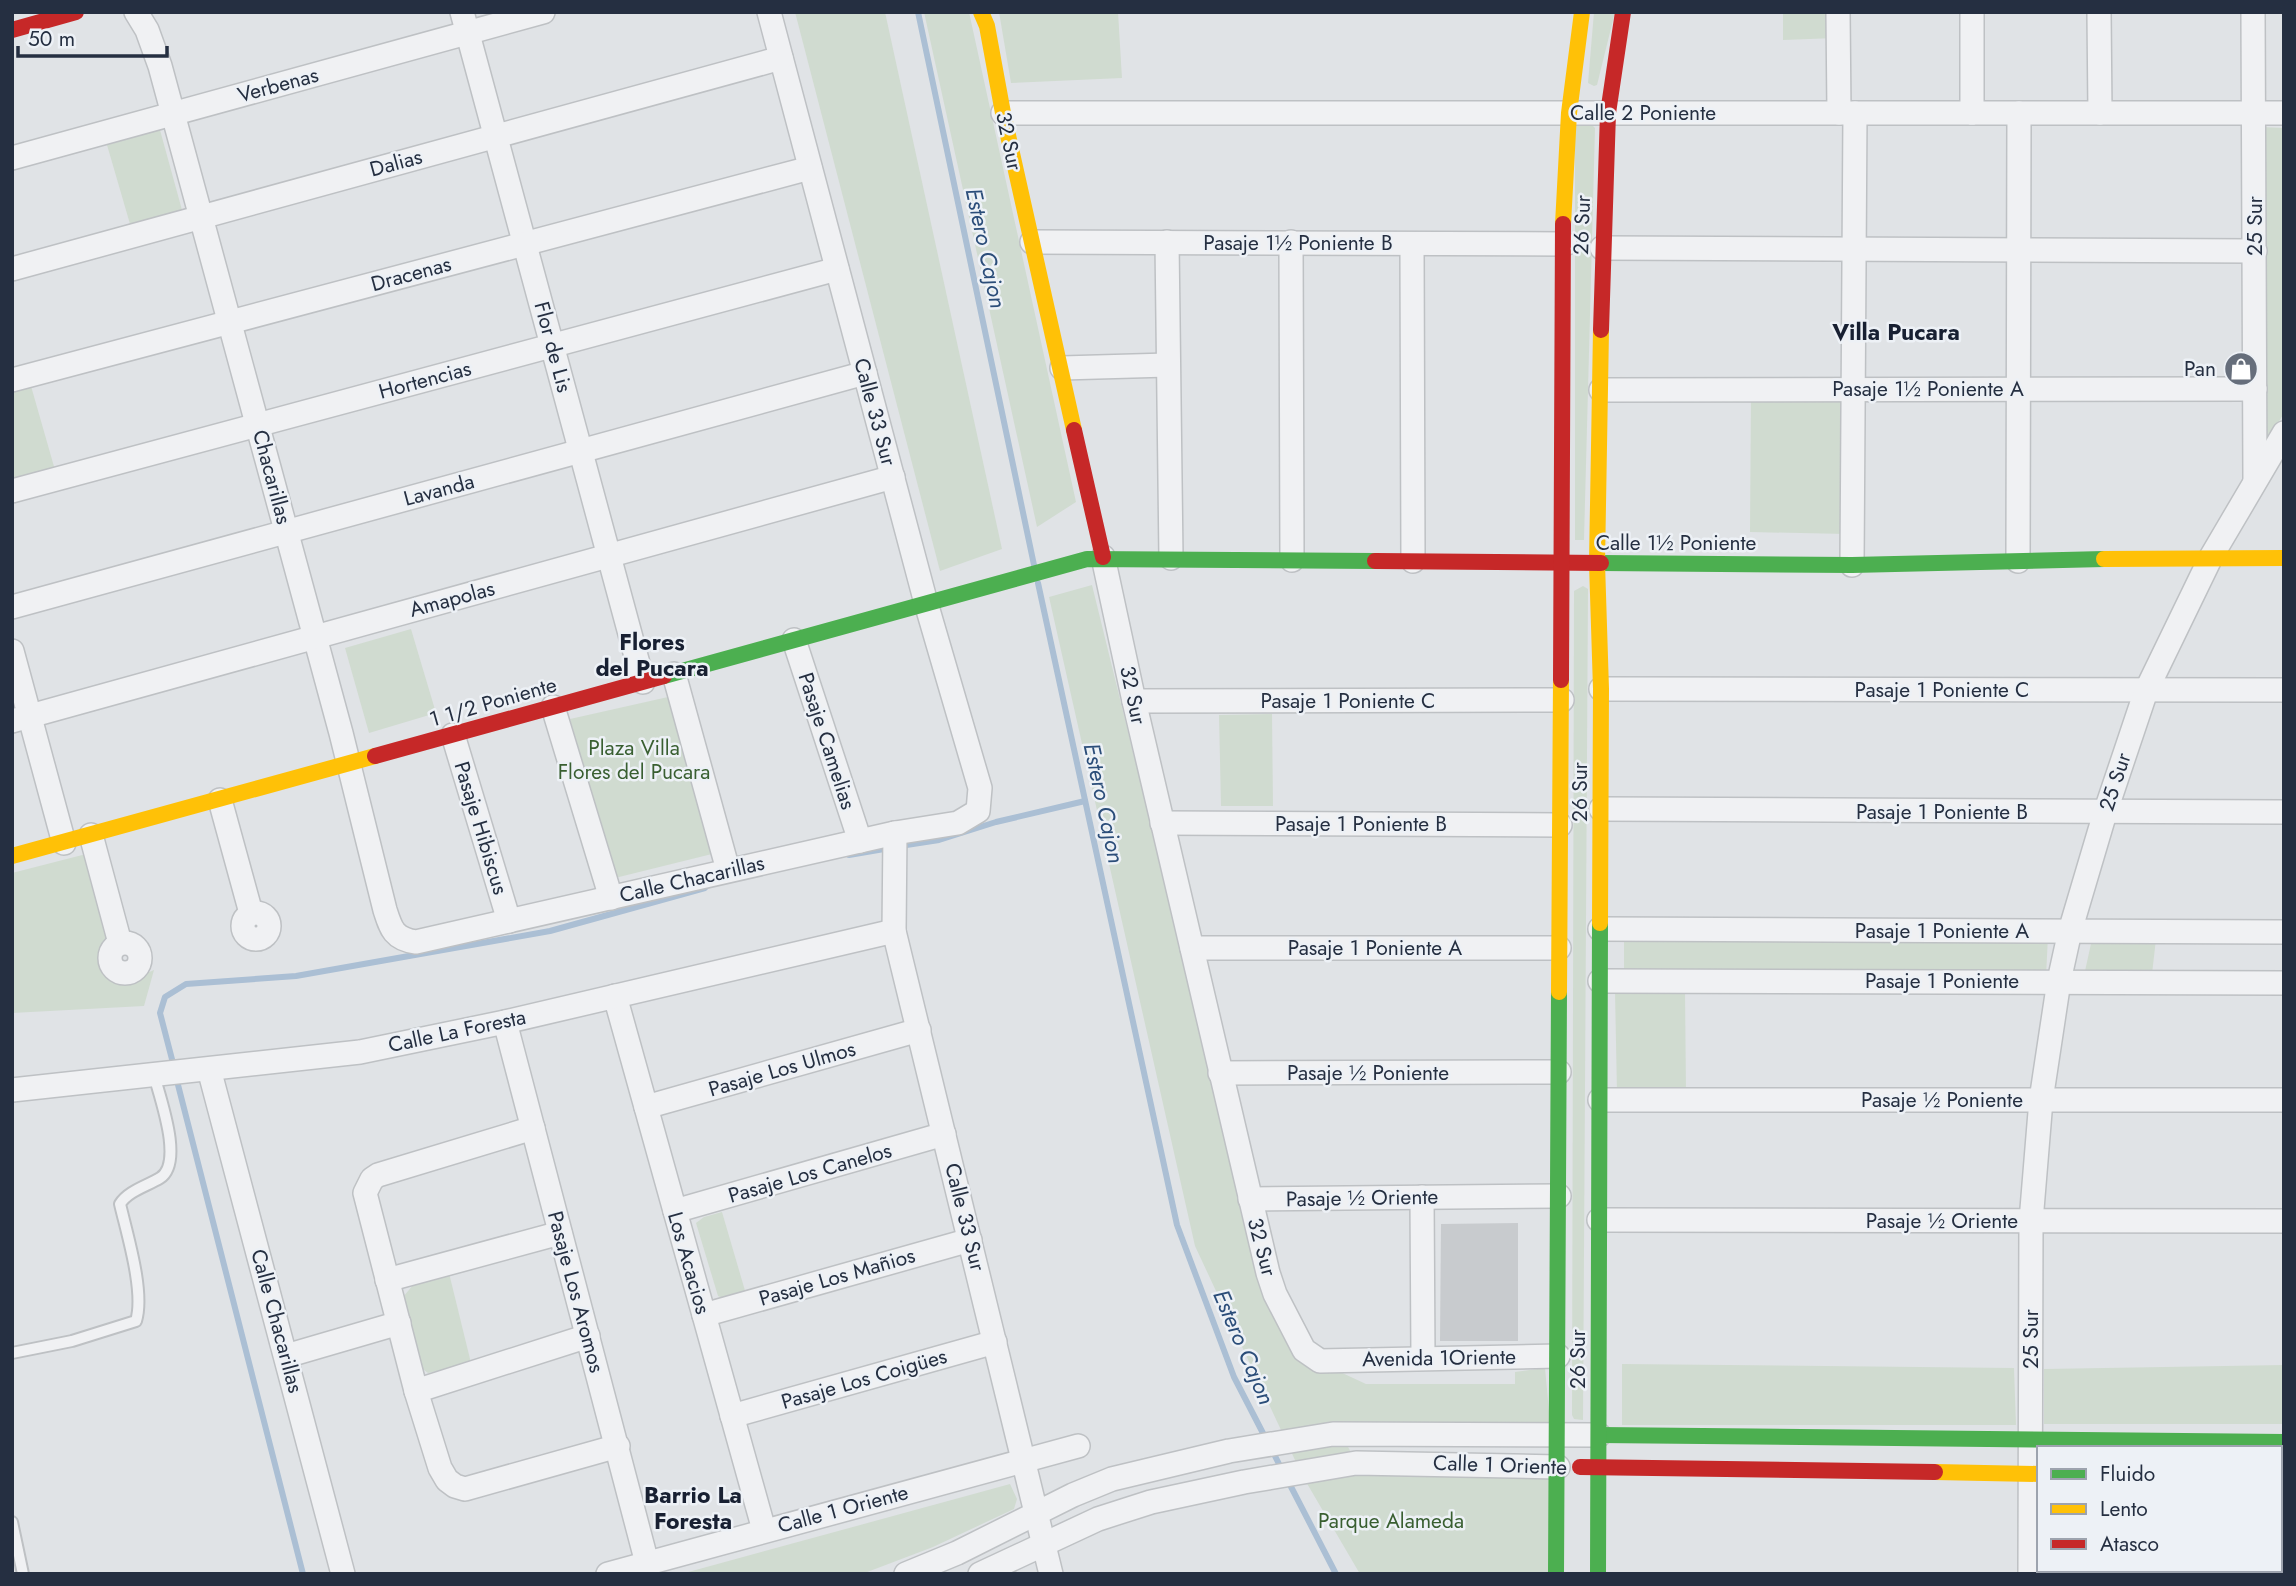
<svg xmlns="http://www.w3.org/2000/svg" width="2296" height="1586" viewBox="0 0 2296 1586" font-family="Jost,sans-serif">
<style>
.green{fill:#d0dbd0}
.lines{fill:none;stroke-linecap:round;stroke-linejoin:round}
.stream{stroke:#abbfd4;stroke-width:6}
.building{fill:#c8cbce}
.lane-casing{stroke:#bec1c4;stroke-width:14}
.street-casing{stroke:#bec1c4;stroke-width:26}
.lane{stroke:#f0f1f3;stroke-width:10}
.street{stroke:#f0f1f3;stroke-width:23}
.fast{stroke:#4caf50;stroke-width:16}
.slow{stroke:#ffc107;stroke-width:16}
.jam{stroke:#c62828;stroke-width:16}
.labels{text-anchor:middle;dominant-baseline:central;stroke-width:5;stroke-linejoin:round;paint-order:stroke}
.street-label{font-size:21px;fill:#252f41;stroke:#edf1f6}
.poi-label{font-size:21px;fill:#252f41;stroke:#edf1f6;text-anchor:end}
.park-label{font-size:21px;fill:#395f31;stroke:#edf1f6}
.water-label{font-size:23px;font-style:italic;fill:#2b4d79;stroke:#edf1f6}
.neighbourhood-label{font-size:23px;font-weight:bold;fill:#182032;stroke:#edf1f6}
</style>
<rect width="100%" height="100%" fill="#e0e3e6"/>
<g class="green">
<path d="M 795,12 L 885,12 L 1002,549 L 940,571 Z"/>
<path d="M 924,12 L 969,12 L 1076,502 L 1037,527 Z"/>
<path d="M 999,12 L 1118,12 L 1122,78 L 1011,83 Z"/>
<path d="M 1594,12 L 1615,12 L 1597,85 L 1594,86 L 1588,83 Z"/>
<path d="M 1783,12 L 1836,12 L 1836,38 L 1783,40 Z"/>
<path d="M 1589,122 L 1595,128 L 1584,540 L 1575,540 L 1575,125 Z"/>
<path d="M 2260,127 L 2284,128 L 2284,413 L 2265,445 Z"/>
<path d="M 160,130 L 182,210 L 130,224 L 107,145 Z"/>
<path d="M 31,386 L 55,470 L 12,483 L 12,392 Z"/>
<path d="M 1751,397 L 1847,398 L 1846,534 L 1750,532 Z"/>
<path d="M 1092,585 L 1264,1286 L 1305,1365 L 1338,1371 L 1366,1384 L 1515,1384 L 1515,1372 L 1545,1368 L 1550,1422 L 1336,1424 L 1356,1462 L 1562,1476 L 1562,1574 L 1360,1574 L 1302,1475 L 1195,1246 L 1049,597 Z"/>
<path d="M 1583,586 L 1588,589 L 1583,1420 L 1574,1419 L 1572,1415 L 1574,591 Z"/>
<path d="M 411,629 L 436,713 L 369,733 L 345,648 Z"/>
<path d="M 668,697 L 712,854 L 615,878 L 570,719 Z"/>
<path d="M 1272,714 L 1273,806 L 1221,806 L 1219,715 Z"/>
<path d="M 94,852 L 115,943 L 109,953 C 117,981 129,981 154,970 L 144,1006 L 12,1013 L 12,873 Z"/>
<path d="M 1624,936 L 2048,936 L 2046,977 L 1624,977 Z"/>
<path d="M 2092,939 L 2156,939 L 2152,974 L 2085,971 Z"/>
<path d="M 1615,991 L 1685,991 L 1686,1092 L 1617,1093 Z"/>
<path d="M 722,1212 L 746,1294 L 726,1300 L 718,1296 L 696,1223 L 704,1217 Z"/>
<path d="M 449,1273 L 471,1363 L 428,1373 L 419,1366 L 404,1296 L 413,1285 Z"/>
<path d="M 1622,1364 L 2014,1368 L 2016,1425 L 1622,1425 Z"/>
<path d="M 2284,1365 L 2284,1424 L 2044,1424 L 2044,1369 Z"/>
<path d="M 1010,1484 L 1017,1499 L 1014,1509 L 933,1547 L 862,1574 L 681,1574 Z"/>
</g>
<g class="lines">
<g class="stream">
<path d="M 918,12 L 1034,565"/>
<path d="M 1038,583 L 1177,1225 L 1234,1377 L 1266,1439"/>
<path d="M 900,846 L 939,840 L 996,822 L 1085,801"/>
<path d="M 849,855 L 890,848"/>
<path d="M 174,1067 L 160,1013 L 165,997 L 186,984 L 296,976 L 550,931 L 705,888"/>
<path d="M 176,1077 L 303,1574"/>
<path d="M 1271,1448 L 1282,1470"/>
<path d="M 1287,1479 L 1336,1574"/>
</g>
</g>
<path class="building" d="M 1518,1223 L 1518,1341 L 1440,1341 L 1441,1224 Z"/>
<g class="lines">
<g class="lane-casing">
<g id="lane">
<path d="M 12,1353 L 72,1341 L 136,1321 C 145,1292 127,1234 120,1204 C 128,1191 147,1186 160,1178 C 184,1163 160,1098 154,1075"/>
<path d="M 12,1522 L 23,1574"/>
</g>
</g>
<g class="street-casing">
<g id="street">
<path d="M 136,12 L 147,30 L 160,66 L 341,733 L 385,910 C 391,929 394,939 416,942 L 895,833 L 958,823 L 978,811 L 980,788 L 926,603 L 769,12"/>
<path d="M 462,12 L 643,682"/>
<path d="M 1838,12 L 1839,113"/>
<path d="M 1972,12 L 1972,113"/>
<path d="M 2099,12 L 2100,113"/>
<path d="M 2253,12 L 2255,480"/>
<path d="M 1003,113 L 2284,113"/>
<path d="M 12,158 L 543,12"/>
<path d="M 1032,242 L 1565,244"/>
<path d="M 1167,242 L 1171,558"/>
<path d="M 1291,242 L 1292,560"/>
<path d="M 1412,244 L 1413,561"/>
<path d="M 1602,248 L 2255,251"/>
<path d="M 12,269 L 781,58"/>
<path d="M 1062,368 L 1168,365"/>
<path d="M 12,380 L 810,168"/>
<path d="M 1601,390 L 2255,389"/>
<path d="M 12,491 L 837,269"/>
<path d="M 1103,557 L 1134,701 L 1268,1273 L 1275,1294 L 1304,1350 L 1320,1361 L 1558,1356"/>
<path d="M 2018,561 L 2019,113"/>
<path d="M 1852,565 L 1855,113"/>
<path d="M 12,607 L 865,373"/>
<path d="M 794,640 L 860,841"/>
<path d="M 12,651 L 64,843"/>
<path d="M 674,674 L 728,870"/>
<path d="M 1601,689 L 2284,690"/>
<path d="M 1134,701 L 1562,700"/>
<path d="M 553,707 L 611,898"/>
<path d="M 12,721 L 893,477"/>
<path d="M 453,735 L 509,921"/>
<path d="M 220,800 L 251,913"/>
<path d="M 1601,809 L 2284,812"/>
<path d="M 1162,823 L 1560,825"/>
<path d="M 895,833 L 894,931 L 1051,1574"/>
<path d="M 91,835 L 120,943"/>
<circle cx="256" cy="926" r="13"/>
<path d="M 1600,929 L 2284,932"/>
<circle cx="125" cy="958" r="15"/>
<path d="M 1192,948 L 1559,948"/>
<path d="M 1600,981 L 2284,983"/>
<path d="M 615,996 L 764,1530"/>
<path d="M 505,1022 L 647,1563"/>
<path d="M 209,1069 L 343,1574"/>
<path d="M 1220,1073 L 1559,1072"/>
<path d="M 12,1090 L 360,1052 L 505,1022 L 894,931"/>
<path d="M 1600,1100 L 2284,1100"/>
<path d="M 646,1107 L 919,1030"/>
<path d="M 533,1128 L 378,1175 L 372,1179 L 365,1193 L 416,1391 L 440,1468 L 447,1480 L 455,1486 L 465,1489 L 618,1446"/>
<path d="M 1422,1197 L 1423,1358"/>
<path d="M 1250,1199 L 1559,1196"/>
<path d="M 675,1211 L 944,1134"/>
<path d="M 1599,1220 L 2284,1221"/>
<path d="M 387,1280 L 560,1233"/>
<path d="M 704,1315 L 970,1240"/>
<path d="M 286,1356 L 399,1323"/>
<path d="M 416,1391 L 588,1336"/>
<path d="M 732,1416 L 995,1342"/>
<path d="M 608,1574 L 1078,1446"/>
<path d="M 906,1574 L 957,1553 L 1073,1495 L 1112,1479 L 1229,1451 L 1333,1434 L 1599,1435"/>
<path d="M 980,1574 L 1098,1519 L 1151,1502 L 1244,1482 L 1356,1463 L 1558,1467"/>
<path d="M 2030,1574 L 2031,1221 L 2041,1100 L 2059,981 L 2070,931 L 2105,813 L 2146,691 L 2211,557 L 2284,433"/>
</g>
</g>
<use href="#lane" class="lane"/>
<use href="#street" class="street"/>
<g class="fast">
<path d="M 1601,563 L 1852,565 L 2104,559"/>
<path d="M 664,676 L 1087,559 L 1375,561"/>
<path d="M 1599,1435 L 2284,1442"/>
<path d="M 2280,1473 L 2284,1473"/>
<path d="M 1556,1574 L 1559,992"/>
<path d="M 1598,1574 L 1600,923"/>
</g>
<g class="slow">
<path d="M 981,12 L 987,26 L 1003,113 L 1074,430"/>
<path d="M 1563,224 L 1569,113 L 1582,12"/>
<path d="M 2104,559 L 2284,558"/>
<path d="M 12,856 L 375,756"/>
<path d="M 1600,923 L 1601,689 L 1597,563 L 1601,330"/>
<path d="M 1559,992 L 1561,680"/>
<path d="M 1935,1472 L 2039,1474"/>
</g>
<g class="jam">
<path d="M 12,30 L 76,12"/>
<path d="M 1601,330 L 1608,113 L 1623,12"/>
<path d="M 1074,430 L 1103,557"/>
<path d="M 1375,561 L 1601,563"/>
<path d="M 1561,680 L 1563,224"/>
<path d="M 375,756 L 664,676"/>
<path d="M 1580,1467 L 1935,1472"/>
</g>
</g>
<defs>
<g id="shop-disc" transform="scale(1.75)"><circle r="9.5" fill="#666e7b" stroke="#edf1f6"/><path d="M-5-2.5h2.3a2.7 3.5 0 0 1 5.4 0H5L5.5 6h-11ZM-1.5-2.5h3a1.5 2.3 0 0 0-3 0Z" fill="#fff"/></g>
</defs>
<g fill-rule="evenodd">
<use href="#shop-disc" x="2241" y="369"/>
</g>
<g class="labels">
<g class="street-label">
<text transform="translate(278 85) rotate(-15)">Verbenas</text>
<text x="1643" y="113">Calle 2 Poniente</text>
<text transform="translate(1009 141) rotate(78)">32 Sur</text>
<text transform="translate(396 163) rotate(-15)">Dalias</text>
<text transform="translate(1582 225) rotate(-88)">26 Sur</text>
<text transform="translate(2255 226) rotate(-90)">25 Sur</text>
<text x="1298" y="243">Pasaje 1½ Poniente B</text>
<text transform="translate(411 274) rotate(-15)">Dracenas</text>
<text transform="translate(553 347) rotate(75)">Flor de Lis</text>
<text transform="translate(425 380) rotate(-15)">Hortencias</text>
<text x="1928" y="389">Pasaje 1½ Poniente A</text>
<text transform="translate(875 412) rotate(75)">Calle 33 Sur</text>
<text transform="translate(272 477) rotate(75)">Chacarillas</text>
<text transform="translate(439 490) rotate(-15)">Lavanda</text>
<text x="1676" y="543">Calle 1½ Poniente</text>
<text transform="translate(452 599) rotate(-15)">Amapolas</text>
<text x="1942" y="690">Pasaje 1 Poniente C</text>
<text transform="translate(1133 695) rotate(78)">32 Sur</text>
<text x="1348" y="701">Pasaje 1 Poniente C</text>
<text transform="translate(493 702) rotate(-16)">1 1/2 Poniente</text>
<text transform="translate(827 741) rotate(72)">Pasaje Camelias</text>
<text transform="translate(2115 782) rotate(-72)">25 Sur</text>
<text transform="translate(1580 792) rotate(-90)">26 Sur</text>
<text x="1942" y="812">Pasaje 1 Poniente B</text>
<text x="1361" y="824">Pasaje 1 Poniente B</text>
<text transform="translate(481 828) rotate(73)">Pasaje Hibiscus</text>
<text transform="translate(692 879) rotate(-13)">Calle Chacarillas</text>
<text x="1942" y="931">Pasaje 1 Poniente A</text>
<text x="1375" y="948">Pasaje 1 Poniente A</text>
<text x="1942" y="981">Pasaje 1 Poniente</text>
<text transform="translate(457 1031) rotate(-12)">Calle La Foresta</text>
<text transform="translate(782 1069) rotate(-16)">Pasaje Los Ulmos</text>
<text x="1368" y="1073">Pasaje ½ Poniente</text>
<text x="1942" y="1100">Pasaje ½ Poniente</text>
<text transform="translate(810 1173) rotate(-16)">Pasaje Los Canelos</text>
<text transform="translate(1362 1198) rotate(-1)">Pasaje ½ Oriente</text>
<text transform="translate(965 1217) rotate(76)">Calle 33 Sur</text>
<text x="1942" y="1221">Pasaje ½ Oriente</text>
<text transform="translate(1262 1247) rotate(75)">32 Sur</text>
<text transform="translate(689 1263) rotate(74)">Los Acacios</text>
<text transform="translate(837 1277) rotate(-16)">Pasaje Los Mañios</text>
<text transform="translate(576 1292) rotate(75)">Pasaje Los Aromos</text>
<text transform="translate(277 1321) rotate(75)">Calle Chacarillas</text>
<text transform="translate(2031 1339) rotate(-90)">25 Sur</text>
<text transform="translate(1439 1358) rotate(-1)">Avenida 1Oriente</text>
<text transform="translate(1578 1359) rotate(-90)">26 Sur</text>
<text transform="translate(864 1379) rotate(-16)">Pasaje Los Coigües</text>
<text transform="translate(1500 1465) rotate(2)">Calle 1 Oriente</text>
<text transform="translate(843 1509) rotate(-15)">Calle 1 Oriente</text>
</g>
<g class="poi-label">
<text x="2216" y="369">Pan</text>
</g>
<g class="park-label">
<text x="634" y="748">Plaza Villa<tspan x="634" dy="24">Flores del Pucara</tspan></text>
<text x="1391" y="1521">Parque Alameda</text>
</g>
<g class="water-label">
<text transform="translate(986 248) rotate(78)">Estero Cajon</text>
<text transform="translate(1104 803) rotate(78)">Estero Cajon</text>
<text transform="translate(1244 1347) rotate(67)">Estero Cajon</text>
</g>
<g class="neighbourhood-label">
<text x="1896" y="332">Villa Pucara</text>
<text x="652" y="642">Flores<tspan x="652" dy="26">del Pucara</tspan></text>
<text x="693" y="1495">Barrio La<tspan x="693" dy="26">Foresta</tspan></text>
</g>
</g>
<rect width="2296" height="1586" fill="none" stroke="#252f41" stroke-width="28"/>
<rect x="2037" y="1446" width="245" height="126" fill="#edf1f6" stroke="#9da3ae" stroke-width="2"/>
<rect x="2051" y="1469" width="35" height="10" fill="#4caf50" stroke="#9da3ae" stroke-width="2"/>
<text x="2100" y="1481" font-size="21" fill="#252f41">Fluido</text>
<rect x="2051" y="1504" width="35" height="10" fill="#ffc107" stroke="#9da3ae" stroke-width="2"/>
<text x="2100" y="1516" font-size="21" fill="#252f41">Lento</text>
<rect x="2051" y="1539" width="35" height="10" fill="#c62828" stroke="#9da3ae" stroke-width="2"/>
<text x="2100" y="1551" font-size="21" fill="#252f41">Atasco</text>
<path d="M18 46v10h149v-10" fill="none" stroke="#252f41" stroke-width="3.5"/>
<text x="28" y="46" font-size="21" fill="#252f41" stroke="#edf1f6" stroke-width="5" paint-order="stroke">50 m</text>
</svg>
